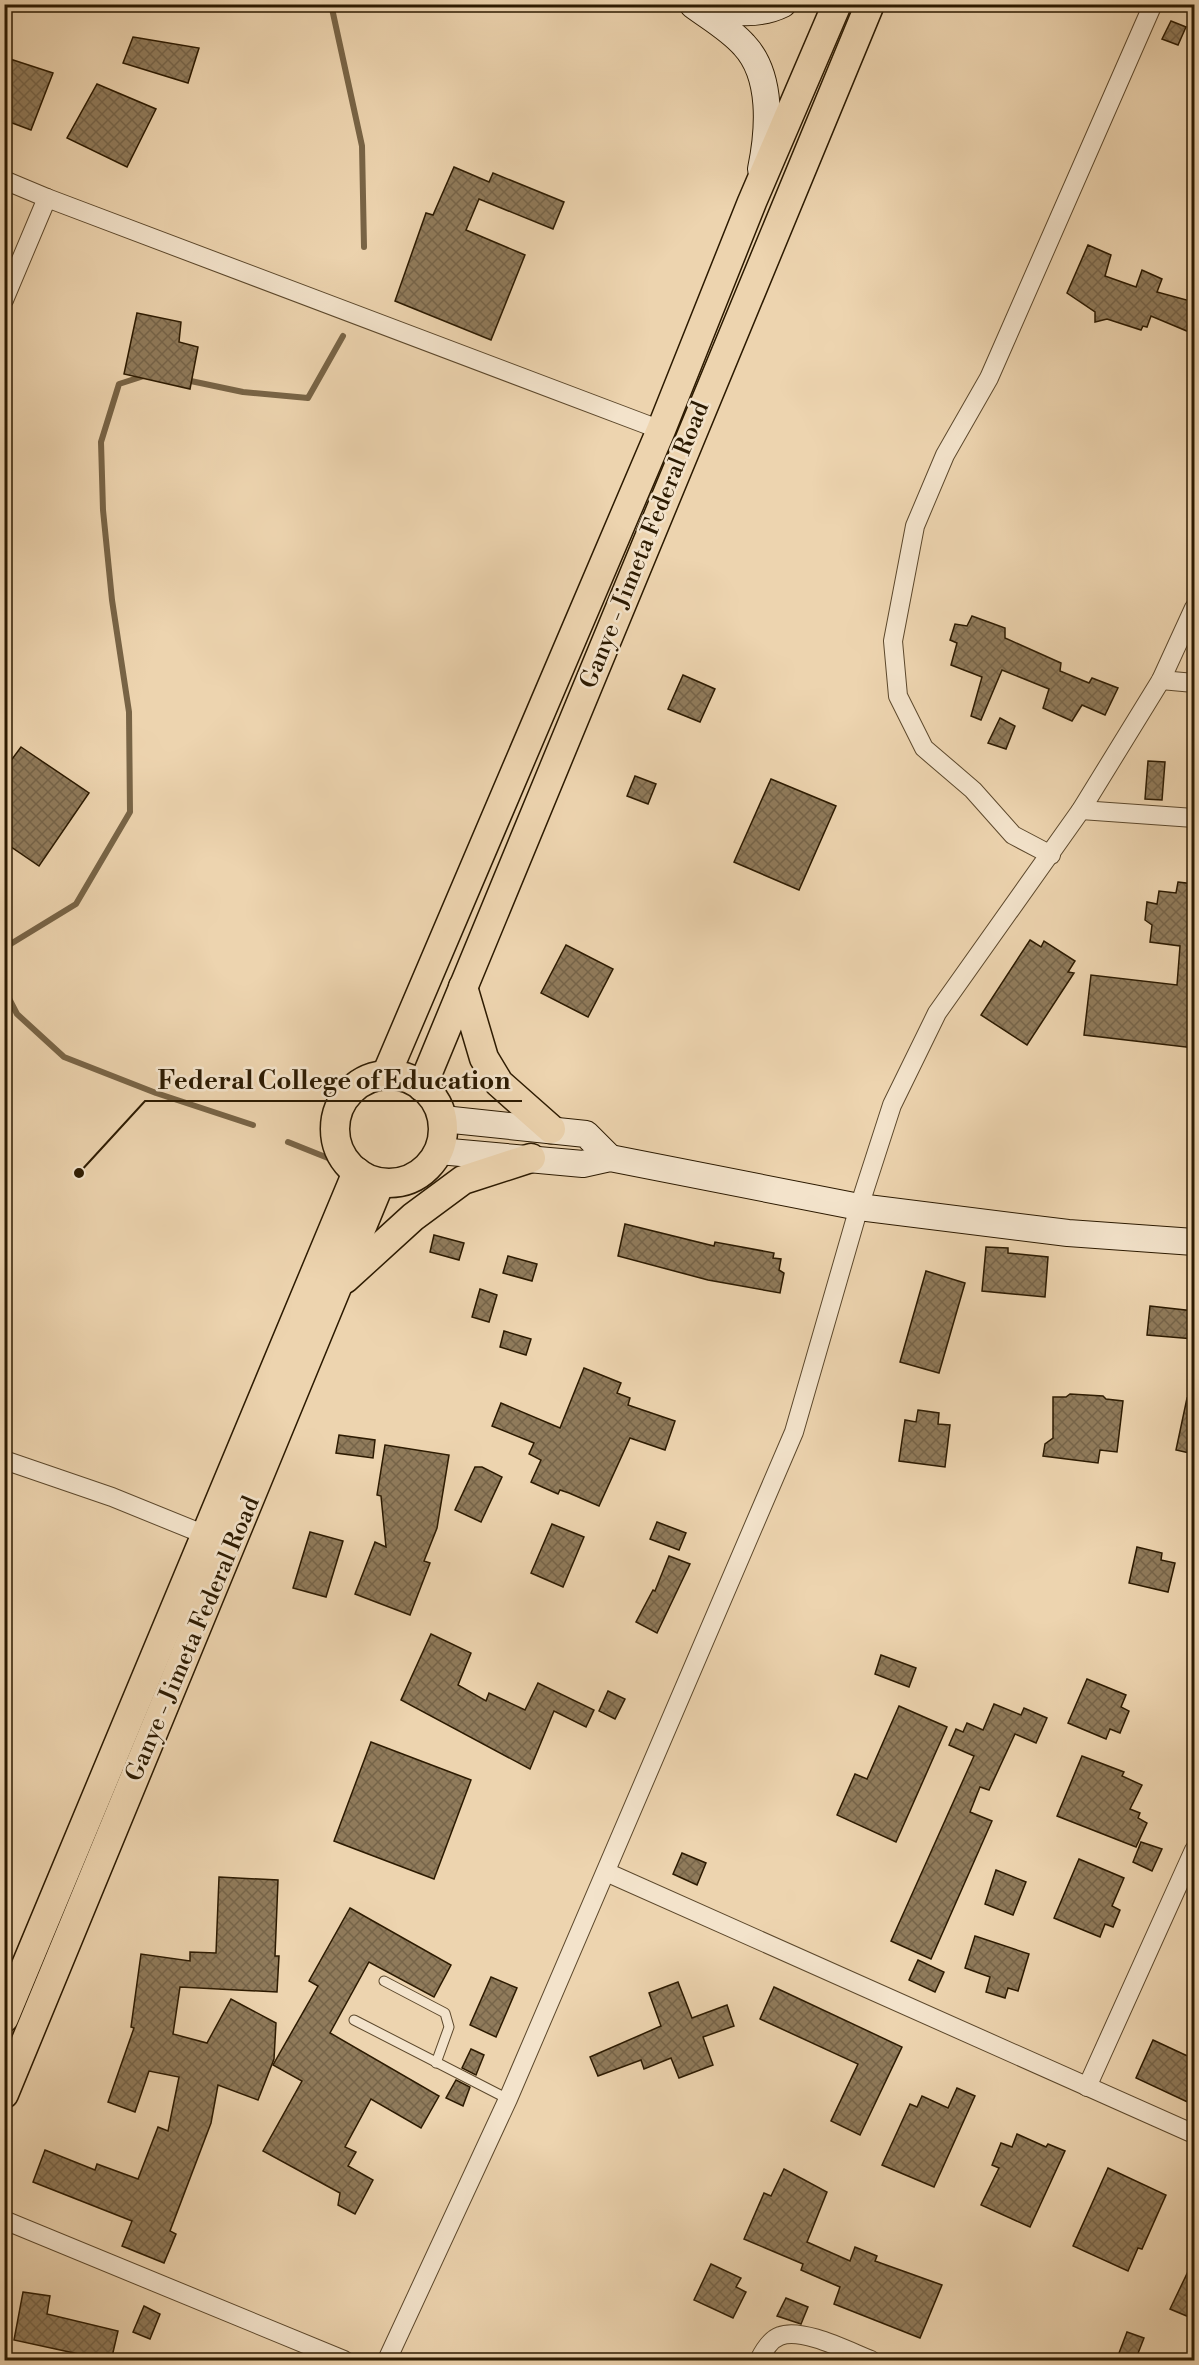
<svg xmlns="http://www.w3.org/2000/svg" width="1199" height="2365" viewBox="0 0 1199 2365" font-family="'Libre Bodoni',serif">
<style>
.lines{fill:none;stroke-linecap:round;stroke-linejoin:round}
.stream{stroke:#786446;stroke-width:6}
.building{fill:url(#building-cross-hatch);stroke:#2c1a01;stroke-width:1.5}
.lane-casing{stroke:#5c482c;stroke-width:11}
.street-casing{stroke:#5c482c;stroke-width:20}
.secondary-casing{stroke:#2c1a01;stroke-width:28}
.primary-casing{stroke:#2c1a01;stroke-width:31}
.lane{stroke:#f3e3cb;stroke-width:9}
.street{stroke:#f3e3cb;stroke-width:18}
.secondary{stroke:#f3e3cb;stroke-width:26}
.primary{stroke:#edd4af;stroke-width:28}
.labels{text-anchor:middle;dominant-baseline:central;stroke-width:5;stroke-linejoin:round;paint-order:stroke}
.street-label{font-size:24px;fill:#2c1a01;stroke:#f3e3cb}
.leader{fill:none;stroke:#2c1a01;stroke-width:2}
.callout-dot{fill:#2c1a01;stroke:#f3e3cb;stroke-width:2}
.callout-label{font-size:26px;text-anchor:middle;font-weight:bold;fill:#2c1a01;stroke:#f3e3cb;stroke-width:5;stroke-linejoin:round;paint-order:stroke}
</style>
<defs>
<pattern id="building-cross-hatch" width="8" height="8" patternUnits="userSpaceOnUse" patternTransform="scale(1.5)"><rect width="8" height="8" fill="#907b5b"/><path d="M0 0l8 8M0 8l8-8" fill="none" stroke="#766449"/></pattern>
</defs>
<rect width="100%" height="100%" fill="#edd4af"/>
<filter id="stains"><feTurbulence type="fractalNoise" baseFrequency=".00333" numOctaves="4"/><feColorMatrix values="0 0 0 0 .2 0 0 0 0 .09 0 0 0 0 .02 0 0 0 .5 -.17"/></filter>
<radialGradient id="worn" r=".72"><stop offset=".6" stop-color="#630" stop-opacity="0"/><stop offset="1" stop-color="#630" stop-opacity=".3"/></radialGradient>
<g class="lines">
<g class="stream">
<path d="M 331,4 L 362,146 L 364,247"/>
<path d="M 186,380 L 243,392 L 308,398 L 343,336"/>
<path d="M 4,948 L 76,904 L 130,812 L 129,712 L 112,600 L 103,510 L 101,442 L 119,384 L 147,375"/>
<path d="M 4,989 L 17,1014 L 64,1057 L 156,1093 L 253,1125"/>
<path d="M 288,1142 L 328,1158"/>
</g>
</g>
<g class="building">
<path d="M 1171,21 L 1186,27 L 1178,45 L 1162,39 Z"/>
<path d="M 133,37 L 199,48 L 188,83 L 123,63 Z"/>
<path d="M 4,57 L 53,73 L 31,130 L 4,120 Z"/>
<path d="M 97,84 L 156,109 L 127,167 L 67,138 Z"/>
<path d="M 454,167 L 489,182 L 493,173 L 564,202 L 553,229 L 479,199 L 466,230 L 525,255 L 491,340 L 395,301 L 426,213 L 433,215 Z"/>
<path d="M 1088,245 L 1111,255 L 1105,276 L 1136,287 L 1142,270 L 1162,279 L 1157,292 L 1194,302 L 1194,334 L 1151,316 L 1147,327 L 1143,326 L 1141,330 L 1107,319 L 1095,322 L 1095,312 L 1067,293 Z"/>
<path d="M 137,313 L 181,322 L 179,342 L 198,347 L 190,389 L 124,374 Z"/>
<path d="M 972,616 L 1005,628 L 1005,638 L 1061,663 L 1060,671 L 1089,683 L 1092,678 L 1118,688 L 1105,715 L 1082,705 L 1072,721 L 1043,708 L 1049,689 L 1002,670 L 981,720 L 971,716 L 982,677 L 951,665 L 957,643 L 950,640 L 955,624 L 967,626 Z"/>
<path d="M 683,675 L 715,689 L 700,722 L 668,709 Z"/>
<path d="M 1000,718 L 1015,726 L 1006,749 L 988,743 Z"/>
<path d="M 21,747 L 89,793 L 39,866 L 4,842 L 4,770 Z"/>
<path d="M 1148,761 L 1165,762 L 1162,800 L 1145,799 Z"/>
<path d="M 635,776 L 656,784 L 648,804 L 627,796 Z"/>
<path d="M 771,779 L 836,806 L 799,890 L 734,862 Z"/>
<path d="M 1178,882 L 1194,884 L 1194,1048 L 1084,1035 L 1091,975 L 1177,985 L 1180,946 L 1150,942 L 1152,925 L 1145,920 L 1147,902 L 1157,904 L 1159,891 L 1176,893 Z"/>
<path d="M 1030,940 L 1041,947 L 1044,941 L 1075,961 L 1068,972 L 1074,973 L 1027,1045 L 981,1015 Z"/>
<path d="M 566,945 L 613,969 L 588,1017 L 541,993 Z"/>
<path d="M 625,1224 L 714,1246 L 715,1242 L 774,1253 L 773,1258 L 781,1259 L 779,1270 L 784,1273 L 780,1293 L 708,1280 L 618,1256 Z"/>
<path d="M 434,1235 L 464,1243 L 459,1260 L 430,1252 Z"/>
<path d="M 986,1247 L 1008,1248 L 1008,1253 L 1048,1257 L 1045,1297 L 982,1291 Z"/>
<path d="M 508,1256 L 537,1264 L 532,1281 L 503,1273 Z"/>
<path d="M 926,1271 L 965,1283 L 939,1373 L 900,1362 Z"/>
<path d="M 480,1289 L 497,1295 L 489,1322 L 472,1317 Z"/>
<path d="M 1150,1306 L 1194,1311 L 1194,1339 L 1147,1335 Z"/>
<path d="M 504,1331 L 531,1339 L 526,1355 L 500,1347 Z"/>
<path d="M 584,1368 L 621,1383 L 617,1393 L 630,1398 L 628,1405 L 675,1421 L 665,1450 L 630,1438 L 599,1506 L 569,1493 L 560,1490 L 558,1494 L 531,1482 L 541,1460 L 529,1454 L 534,1443 L 492,1426 L 501,1403 L 560,1428 Z"/>
<path d="M 1070,1394 L 1103,1396 L 1106,1399 L 1123,1401 L 1117,1452 L 1100,1450 L 1098,1463 L 1043,1456 L 1045,1444 L 1053,1438 L 1053,1397 L 1066,1397 Z"/>
<path d="M 1187,1398 L 1194,1399 L 1194,1454 L 1176,1450 Z"/>
<path d="M 918,1410 L 939,1413 L 938,1424 L 950,1425 L 945,1467 L 899,1461 L 905,1420 L 916,1422 Z"/>
<path d="M 339,1435 L 375,1440 L 373,1458 L 336,1453 Z"/>
<path d="M 385,1445 L 449,1455 L 437,1528 L 424,1561 L 430,1563 L 410,1615 L 355,1594 L 375,1542 L 386,1547 L 381,1496 L 377,1495 Z"/>
<path d="M 475,1467 L 482,1467 L 502,1477 L 481,1522 L 455,1510 Z"/>
<path d="M 657,1522 L 686,1533 L 679,1550 L 650,1539 Z"/>
<path d="M 552,1524 L 584,1537 L 563,1587 L 531,1573 Z"/>
<path d="M 310,1532 L 343,1541 L 326,1597 L 293,1588 Z"/>
<path d="M 1137,1547 L 1162,1553 L 1161,1560 L 1175,1563 L 1168,1592 L 1129,1583 Z"/>
<path d="M 669,1556 L 690,1564 L 657,1633 L 636,1622 L 653,1590 L 655,1591 Z"/>
<path d="M 431,1634 L 471,1653 L 458,1685 L 486,1701 L 489,1693 L 525,1710 L 538,1683 L 594,1710 L 586,1727 L 554,1711 L 530,1769 L 401,1700 Z"/>
<path d="M 881,1655 L 916,1668 L 909,1687 L 875,1674 Z"/>
<path d="M 1087,1679 L 1126,1695 L 1121,1707 L 1129,1711 L 1120,1733 L 1110,1729 L 1106,1739 L 1068,1723 Z"/>
<path d="M 608,1691 L 625,1699 L 615,1719 L 599,1711 Z"/>
<path d="M 994,1704 L 1021,1715 L 1024,1708 L 1047,1718 L 1036,1743 L 1015,1734 L 989,1790 L 980,1787 L 970,1812 L 992,1821 L 931,1959 L 891,1941 L 974,1756 L 949,1745 L 956,1729 L 963,1732 L 967,1723 L 983,1730 Z"/>
<path d="M 899,1706 L 947,1727 L 896,1842 L 837,1815 L 855,1774 L 867,1779 Z"/>
<path d="M 371,1742 L 471,1780 L 434,1879 L 334,1841 Z"/>
<path d="M 1082,1756 L 1124,1772 L 1122,1776 L 1142,1785 L 1130,1809 L 1140,1813 L 1138,1818 L 1147,1823 L 1136,1847 L 1057,1816 Z"/>
<path d="M 1141,1842 L 1162,1849 L 1152,1871 L 1133,1862 Z"/>
<path d="M 682,1853 L 706,1863 L 697,1885 L 673,1874 Z"/>
<path d="M 1079,1859 L 1124,1878 L 1112,1906 L 1120,1910 L 1113,1927 L 1105,1924 L 1100,1937 L 1054,1918 Z"/>
<path d="M 996,1870 L 1026,1882 L 1013,1915 L 985,1904 Z"/>
<path d="M 219,1877 L 278,1880 L 275,1956 L 279,1956 L 277,1992 L 180,1987 L 173,2034 L 207,2043 L 231,1999 L 276,2023 L 274,2059 L 258,2100 L 218,2085 L 211,2123 L 170,2231 L 176,2234 L 164,2263 L 122,2246 L 132,2221 L 33,2182 L 45,2150 L 95,2170 L 97,2164 L 138,2179 L 158,2127 L 168,2131 L 179,2077 L 149,2071 L 135,2112 L 108,2102 L 134,2028 L 131,2027 L 141,1954 L 190,1961 L 190,1952 L 216,1953 Z"/>
<path d="M 350,1908 L 451,1965 L 434,1997 L 369,1962 L 330,2033 L 439,2096 L 421,2128 L 371,2099 L 345,2147 L 356,2152 L 348,2166 L 373,2180 L 355,2214 L 338,2205 L 340,2193 L 263,2151 L 302,2081 L 273,2065 L 318,1986 L 309,1981 Z"/>
<path d="M 975,1936 L 1029,1954 L 1018,1991 L 1008,1988 L 1005,1998 L 986,1992 L 990,1977 L 965,1968 Z"/>
<path d="M 918,1960 L 944,1972 L 935,1992 L 909,1980 Z"/>
<path d="M 491,1977 L 517,1988 L 496,2037 L 470,2025 Z"/>
<path d="M 678,1982 L 692,2018 L 727,2005 L 734,2026 L 703,2037 L 713,2065 L 679,2078 L 671,2058 L 644,2069 L 641,2060 L 598,2076 L 590,2057 L 661,2026 L 649,1993 Z"/>
<path d="M 774,1987 L 902,2047 L 860,2135 L 831,2121 L 858,2064 L 760,2019 Z"/>
<path d="M 1153,2040 L 1194,2059 L 1194,2105 L 1136,2078 Z"/>
<path d="M 471,2049 L 484,2055 L 476,2075 L 462,2068 Z"/>
<path d="M 456,2080 L 470,2087 L 463,2106 L 446,2098 Z"/>
<path d="M 957,2088 L 975,2096 L 934,2187 L 882,2165 L 910,2104 L 917,2107 L 922,2096 L 948,2108 Z"/>
<path d="M 1017,2134 L 1046,2147 L 1048,2144 L 1065,2151 L 1030,2227 L 981,2205 L 999,2168 L 992,2165 L 1001,2143 L 1012,2147 Z"/>
<path d="M 1108,2168 L 1166,2195 L 1142,2249 L 1138,2248 L 1128,2271 L 1073,2246 Z"/>
<path d="M 784,2169 L 827,2192 L 807,2242 L 850,2261 L 855,2247 L 877,2256 L 875,2261 L 942,2285 L 920,2338 L 834,2304 L 840,2287 L 801,2270 L 803,2264 L 744,2239 L 764,2193 L 771,2196 Z"/>
<path d="M 1194,2259 L 1194,2319 L 1170,2309 Z"/>
<path d="M 711,2264 L 741,2278 L 736,2287 L 746,2292 L 733,2318 L 694,2300 Z"/>
<path d="M 23,2292 L 50,2296 L 47,2314 L 118,2331 L 111,2361 L 14,2340 Z"/>
<path d="M 786,2298 L 808,2307 L 801,2324 L 777,2316 Z"/>
<path d="M 144,2306 L 160,2314 L 150,2339 L 133,2332 Z"/>
<path d="M 1127,2332 L 1144,2338 L 1135,2361 L 1116,2361 Z"/>
</g>
<g class="lines">
<g class="lane-casing">
<g id="lane">
<path d="M 384,1981 L 445,2013 L 449,2027 L 436,2063"/>
<path d="M 354,2020 L 508,2099"/>
</g>
</g>
<g class="street-casing">
<g id="street">
<path d="M 4,180 L 47,198 L 661,430"/>
<path d="M 4,300 L 47,198"/>
<path d="M 1161,680 L 1194,683"/>
<path d="M 1081,810 L 1194,818"/>
<path d="M 1051,855 L 1013,835 L 973,790 L 924,748 L 898,696 L 893,641 L 915,526 L 945,455 L 989,378 L 1153,4"/>
<path d="M 4,1460 L 112,1497 L 213,1538"/>
<path d="M 606,1872 L 1194,2134"/>
<path d="M 1087,2087 L 1194,1850"/>
<path d="M 4,2220 L 344,2360"/>
<path d="M 387,2360 L 508,2099 L 794,1432 L 859,1207 L 892,1105 L 937,1013 L 1081,810 L 1161,680 L 1194,608"/>
<path d="M 759,2360 C 763,2352 771,2339 780,2336 C 802,2327 850,2352 871,2360"/>
</g>
</g>
<g class="secondary-casing">
<g id="secondary">
<path d="M 693,5 C 709,17 730,29 744,45 C 773,76 769,130 761,169"/>
<path d="M 698,6 C 727,11 755,18 783,4"/>
<path d="M 443,1119 L 586,1134 L 610,1158"/>
<path d="M 439,1151 L 583,1164 L 610,1158 L 859,1207 L 1068,1233 L 1194,1242"/>
</g>
</g>
<g class="primary-casing">
<g id="primary">
<path d="M 463,987 L 484,1058 L 499,1083 L 551,1129"/>
<path d="M 386,1075 L 661,430 L 752,202 L 837,4"/>
<circle cx="389" cy="1129" r="54"/>
<path d="M 422,1087 L 870,4"/>
<path d="M 345,1279 L 413,1217 L 463,1180 L 531,1158"/>
<path d="M 4,2018 L 357,1172"/>
<path d="M 4,2094 L 380,1183"/>
</g>
</g>
<use href="#lane" class="lane"/>
<use href="#street" class="street"/>
<use href="#secondary" class="secondary"/>
<use href="#primary" class="primary"/>
</g>
<g class="labels">
<g class="street-label">
<text transform="translate(645 545) rotate(-68)">Ganye - Jimeta Federal Road</text>
<text transform="translate(193 1639) rotate(-67)">Ganye - Jimeta Federal Road</text>
</g>
</g>
<path class="leader" d="M79 1173L145 1101H522"/>
<circle class="callout-dot" cx="79" cy="1173" r="6"/>
<g class="callout-label">
<text x="334" y="1089">Federal College of Education</text>
</g>
<rect width="1199" height="2365" fill="none" stroke="#edd4af" stroke-width="24"/>
<rect x="6" y="6" width="1187" height="2353" fill="none" stroke="#2c1a01" stroke-width="3"/>
<rect x="12" y="12" width="1175" height="2341" fill="none" stroke="#2c1a01" stroke-width="1.5"/>
<rect width="100%" height="100%" filter="url(#stains)"/>
<rect width="100%" height="100%" fill="url(#worn)"/>
</svg>
